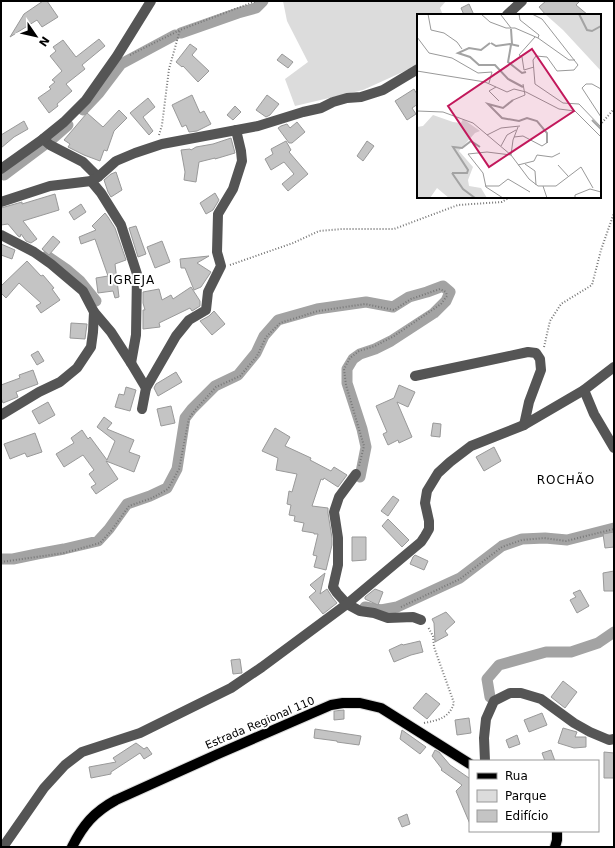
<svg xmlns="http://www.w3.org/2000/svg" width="615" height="848" viewBox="0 0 615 848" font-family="'DejaVu Sans',sans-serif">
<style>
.green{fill:#dcdcdc}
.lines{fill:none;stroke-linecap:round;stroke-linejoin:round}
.canal{stroke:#a3a3a3;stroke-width:11}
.building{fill:#c4c4c4;stroke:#999}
.major-casing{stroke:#dbdbdb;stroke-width:12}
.path{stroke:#777;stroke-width:2;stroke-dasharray:1 2;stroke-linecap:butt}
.minor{stroke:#555;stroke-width:10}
.major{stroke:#000;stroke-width:10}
.labels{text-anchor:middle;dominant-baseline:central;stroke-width:4;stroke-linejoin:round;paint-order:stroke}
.street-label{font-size:11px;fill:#000;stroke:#fff}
.neighbourhood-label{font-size:12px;letter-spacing:1px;fill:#000;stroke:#fff}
.inset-river{fill:none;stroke:#a3a3a3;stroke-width:2}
.inset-road{fill:none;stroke:#999;stroke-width:1}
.view{fill:#c2185b;fill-opacity:0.15;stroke:#c2185b;stroke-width:2}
.inset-edge{fill:none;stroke:#000;stroke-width:2}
</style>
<rect width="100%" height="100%" fill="#fff"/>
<path class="green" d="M 283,1 L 446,1 L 440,8 L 443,15 L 418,15 L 418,65 L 363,90 L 295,106 L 285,79 L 308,62 L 287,21 Z"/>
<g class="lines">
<g class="canal">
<path d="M 181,33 L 238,13 L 256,8 L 263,1"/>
<path d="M 83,110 L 99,93 L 121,64 L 175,35"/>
<path d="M 52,139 L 68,125"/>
<path d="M 4,175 L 44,145"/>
<path d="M 47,256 L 66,269 L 80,281 L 96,301"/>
<path d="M 1,559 L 13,559 L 37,554 L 64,549 L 98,541 L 109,529 L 127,504 L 150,496 L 167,488 L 177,469 L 185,418 L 192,409 L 215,386 L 238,375 L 256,353 L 264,336 L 278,320 L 317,309 L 366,302 L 393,307 L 409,297 L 427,292 L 443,286 L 450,292 L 446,301 L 434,313 L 391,341 L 375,349 L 360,354 L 353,359 L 347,369 L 347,383 L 362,429 L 366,447 L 360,477"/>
<path d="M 365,607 L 381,610 L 397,607 L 460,578 L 502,546 L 522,539 L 545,538 L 567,540 L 614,528"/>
<path d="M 490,697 L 487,679 L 499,665 L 546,652 L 571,652 L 598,643 L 614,632"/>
</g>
</g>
<g class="building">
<path d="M 43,1 L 47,1 L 58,17 L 42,27 L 37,20 L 10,37 L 24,14 Z"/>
<path d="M 546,1 L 580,1 L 576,5 L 588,15 L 546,15 L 539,7 Z"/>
<path d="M 469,4 L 474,15 L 464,15 L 461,8 Z"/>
<path d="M 99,39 L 105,46 L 82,65 L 85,69 L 66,84 L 72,91 L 57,104 L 58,106 L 49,113 L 38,98 L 51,89 L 49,87 L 55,82 L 52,80 L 62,71 L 50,56 L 56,51 L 53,47 L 63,40 L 76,57 Z"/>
<path d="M 190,44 L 197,49 L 192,55 L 209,71 L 198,82 L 183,66 L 182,67 L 176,62 Z"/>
<path d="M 282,54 L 293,62 L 288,68 L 277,60 Z"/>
<path d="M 414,89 L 418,96 L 418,104 L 412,108 L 416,114 L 407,120 L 395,101 Z"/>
<path d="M 192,95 L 200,113 L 204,111 L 211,124 L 197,131 L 189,132 L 186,125 L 182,127 L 172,105 Z"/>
<path d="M 267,95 L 279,104 L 270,115 L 266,117 L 256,110 Z"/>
<path d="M 148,98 L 155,107 L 143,117 L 153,131 L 149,135 L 130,113 Z"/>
<path d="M 235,106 L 241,112 L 233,120 L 227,115 Z"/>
<path d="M 119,110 L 127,118 L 114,131 L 107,151 L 104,150 L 100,161 L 84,155 L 68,147 L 70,144 L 64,140 L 87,113 L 103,127 Z"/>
<path d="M 24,121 L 28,129 L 14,137 L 1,148 L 1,135 Z"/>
<path d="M 297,122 L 305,132 L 292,143 L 289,143 L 278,128 L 281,126 L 287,124 L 290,128 Z"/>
<path d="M 231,138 L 235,153 L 215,159 L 215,158 L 199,162 L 196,182 L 184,180 L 185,172 L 181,150 L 190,149 L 191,150 L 196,147 L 213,144 Z"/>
<path d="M 286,141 L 291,150 L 289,152 L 308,174 L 288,191 L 282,184 L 294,174 L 284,162 L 271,170 L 265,159 L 273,154 L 271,149 Z"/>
<path d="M 367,141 L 374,146 L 363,161 L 357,156 Z"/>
<path d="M 116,172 L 122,190 L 111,197 L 108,192 L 104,180 L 111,174 Z"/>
<path d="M 215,193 L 219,200 L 213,210 L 206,214 L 200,203 Z"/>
<path d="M 55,194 L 59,210 L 23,221 L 37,239 L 31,243 L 26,241 L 21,234 L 20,237 L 18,236 L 8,224 L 1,225 L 1,208 L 22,202 L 22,204 Z"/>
<path d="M 81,204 L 86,212 L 74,220 L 69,212 Z"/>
<path d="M 105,213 L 108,217 L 115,228 L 126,260 L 115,264 L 119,297 L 115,298 L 113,291 L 98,293 L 96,278 L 108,276 L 95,239 L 81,244 L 79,237 L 96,230 L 92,226 Z"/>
<path d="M 136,226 L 146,254 L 138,257 L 129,228 Z"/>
<path d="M 53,236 L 60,242 L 49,255 L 42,249 Z"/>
<path d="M 162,241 L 170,262 L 155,268 L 147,247 Z"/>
<path d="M 1,244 L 15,250 L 12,259 L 1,255 Z"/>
<path d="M 209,256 L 197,263 L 211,272 L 201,287 L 194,290 L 185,268 L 181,268 L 180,259 Z"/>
<path d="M 27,261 L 41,276 L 43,275 L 54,288 L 52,289 L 60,300 L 41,313 L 36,306 L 41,303 L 19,283 L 6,298 L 1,293 L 1,286 Z"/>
<path d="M 191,287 L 200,301 L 200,306 L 192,311 L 190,308 L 159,323 L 160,327 L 143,329 L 143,310 L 145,310 L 143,303 L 143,292 L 159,289 L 162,300 L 171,295 L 173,299 Z"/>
<path d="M 214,311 L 225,324 L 212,335 L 200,321 L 209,316 Z"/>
<path d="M 71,323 L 87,324 L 85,339 L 70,338 Z"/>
<path d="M 38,351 L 44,361 L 37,365 L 31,355 Z"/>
<path d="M 33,370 L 38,384 L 16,392 L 18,397 L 3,403 L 1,398 L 1,385 L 20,378 L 19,375 Z"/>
<path d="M 176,372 L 182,382 L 158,396 L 154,388 L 156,384 Z"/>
<path d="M 399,385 L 415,392 L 408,407 L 397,402 L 412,437 L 399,443 L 398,440 L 388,445 L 383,434 L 387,432 L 376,406 L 394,398 Z"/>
<path d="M 126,387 L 136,390 L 130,411 L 115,407 L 119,394 L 124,395 Z"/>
<path d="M 48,402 L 55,415 L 39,424 L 32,411 Z"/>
<path d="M 171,406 L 175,423 L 161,426 L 157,409 Z"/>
<path d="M 104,417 L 112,423 L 107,429 L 134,440 L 129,452 L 140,456 L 134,472 L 106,461 L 118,479 L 96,494 L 91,487 L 96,484 L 89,474 L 94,470 L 83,455 L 64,467 L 56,454 L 74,443 L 71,438 L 82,430 L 88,439 L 90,437 L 107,460 L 115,441 L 97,427 Z"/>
<path d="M 433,423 L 441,424 L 440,437 L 431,436 Z"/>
<path d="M 275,428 L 290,437 L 285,446 L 311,458 L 310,460 L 331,471 L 334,467 L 347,475 L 338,487 L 324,478 L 323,480 L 321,479 L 312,506 L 328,508 L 328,513 L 332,538 L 332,545 L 326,570 L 314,567 L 317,556 L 313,555 L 318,534 L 314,534 L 314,533 L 302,531 L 304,523 L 294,521 L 295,516 L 289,515 L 291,505 L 287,504 L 289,491 L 292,492 L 297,474 L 276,470 L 278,458 L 262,451 Z"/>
<path d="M 35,433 L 42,452 L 27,457 L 25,453 L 10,459 L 4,444 Z"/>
<path d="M 494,447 L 501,461 L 484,471 L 476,457 Z"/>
<path d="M 393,496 L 399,500 L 388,516 L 381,511 Z"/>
<path d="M 388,519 L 409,540 L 402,547 L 382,526 Z"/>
<path d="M 614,532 L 614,547 L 605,548 L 603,534 Z"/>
<path d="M 352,537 L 366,537 L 366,560 L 352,561 Z"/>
<path d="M 415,555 L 428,561 L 424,570 L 410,564 L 413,557 Z"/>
<path d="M 614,571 L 614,591 L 604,591 L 603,573 Z"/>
<path d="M 325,573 L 320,594 L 327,589 L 332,597 L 337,603 L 323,614 L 309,597 L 316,591 L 310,585 Z"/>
<path d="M 375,589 L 383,592 L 378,605 L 365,599 L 365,597 Z"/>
<path d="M 580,590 L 589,606 L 577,613 L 570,600 L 576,597 L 573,593 Z"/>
<path d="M 446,612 L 455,622 L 445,631 L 448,635 L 435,642 L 434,623 L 432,619 Z"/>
<path d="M 420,641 L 423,652 L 411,655 L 394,662 L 389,650 L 402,644 L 403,645 Z"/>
<path d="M 240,659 L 242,673 L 233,674 L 231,660 Z"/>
<path d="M 563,681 L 577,692 L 565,708 L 551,697 Z"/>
<path d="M 426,693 L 440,704 L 427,719 L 413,708 Z"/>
<path d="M 344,710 L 344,719 L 334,720 L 334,711 Z"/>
<path d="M 542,713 L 547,725 L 529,732 L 524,720 Z"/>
<path d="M 469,718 L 471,733 L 457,735 L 455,720 Z"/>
<path d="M 563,728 L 577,732 L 575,737 L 586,737 L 586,747 L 574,748 L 558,743 Z"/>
<path d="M 315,729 L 361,736 L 359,745 L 337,742 L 337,741 L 314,738 Z"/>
<path d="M 402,730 L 426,747 L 420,754 L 400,739 Z"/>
<path d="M 517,735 L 520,744 L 509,748 L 506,740 Z"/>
<path d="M 136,743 L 144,749 L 147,747 L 152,754 L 144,759 L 140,753 L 111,772 L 111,774 L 91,778 L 89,767 L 116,762 L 113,758 Z"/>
<path d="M 435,750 L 439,752 L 450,765 L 469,778 L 470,777 L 470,824 L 456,791 L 462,785 L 441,770 L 442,769 L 432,756 Z"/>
<path d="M 551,750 L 555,761 L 545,761 L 542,753 Z"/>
<path d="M 604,752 L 614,753 L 614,778 L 604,778 Z"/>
<path d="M 407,814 L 410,824 L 402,827 L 398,818 Z"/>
</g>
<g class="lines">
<g class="major-casing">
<g id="major">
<path d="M 72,847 C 83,825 94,812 116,800 L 218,754 L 331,705 L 343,703 L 360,703 L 381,708 L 470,764"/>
<path d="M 555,847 L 557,840 L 557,831"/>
</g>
</g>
<g class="path">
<path d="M 130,55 L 180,30 L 256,1"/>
<path d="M 600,125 L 614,109"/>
<path d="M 159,135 L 162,125 L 169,69 L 180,30"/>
<path d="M 230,265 L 293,243 L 319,231 L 342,229 L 394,229 L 458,205 L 502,202 L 510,197"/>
<path d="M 544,347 L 550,321 L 561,304 L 592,285 L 601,250 L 614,213"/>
<path d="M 1,562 L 64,553 L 100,543 L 111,531 L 129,506 L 152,498 L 168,489 L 179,469 L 189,418 L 196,409 L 216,387 L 240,376 L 257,356 L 266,337 L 280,323 L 318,311 L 365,304 L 394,310 L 411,299 L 440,289 L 446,292 L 447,296 L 441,304 L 394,336 L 375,346 L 359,351 L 350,358 L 344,369 L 346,385 L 364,446 L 359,466"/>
<path d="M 401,607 L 460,579 L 502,547 L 522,540 L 544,538 L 566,541 L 614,529"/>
<path d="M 424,723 C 439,720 449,718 454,703 L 434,647 L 433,636 L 428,627"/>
</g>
<g class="minor">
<path d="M 507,15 L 522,1"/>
<path d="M 43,139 L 50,145 L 83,162 L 98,177"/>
<path d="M 1,169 L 43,139 L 64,122 L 86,100 L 117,56 L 151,1"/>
<path d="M 91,181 L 101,193 L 121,225 L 137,274 L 136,335 L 131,363"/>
<path d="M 1,202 L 50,186 L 91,181 L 98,177 L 116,161 L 135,153 L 162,144 L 258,126 L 303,112 L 321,108 L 333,102 L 347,98 L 361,97 L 383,90 L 418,69"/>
<path d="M 1,235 L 34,252 L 51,264 L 83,291 L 94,312 L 93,332 L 91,347 L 77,368 L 60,382 L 39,392 L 1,415"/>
<path d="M 94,312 L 111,332 L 131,363 L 146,388"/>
<path d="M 415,376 L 528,352 L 536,353 L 540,359 L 541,370 L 529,402 L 524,425"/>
<path d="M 584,390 L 594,414 L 614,448"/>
<path d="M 142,409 L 146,388 L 176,336 L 189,320 L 206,310 L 208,292 L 221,266 L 217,252 L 218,214 L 233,189 L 242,161 L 241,151 L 236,130"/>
<path d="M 356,474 L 339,497 L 334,512 L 338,538 L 338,565 L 333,587 L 337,593 L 347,604 L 360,611 L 374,613 L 388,618 L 413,617 L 421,620"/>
<path d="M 485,761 L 484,738 L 486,719 L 494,701 L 510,693 L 521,693 L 541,699 L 574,723 L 590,732 L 609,740 L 614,739"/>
<path d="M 3,847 L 44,788 L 65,765 L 82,752 L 140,733 L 231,688 L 262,667 L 347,604 L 421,542 L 425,536 L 429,529 L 429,521 L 425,503 L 427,491 L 438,473 L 450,462 L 471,446 L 524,425 L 584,390 L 614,367"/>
</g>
<use href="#major" class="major"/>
</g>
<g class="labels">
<g class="street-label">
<text transform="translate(260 723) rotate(-23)">Estrada Regional 110</text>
</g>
<g class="neighbourhood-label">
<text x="132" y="280">IGREJA</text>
<text x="566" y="480">ROCHÃO</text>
</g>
</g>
<g transform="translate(417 14)">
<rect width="184" height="184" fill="#fff"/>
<path d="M 128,0 L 184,0 L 184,57 L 146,16 ZM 16,101 L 36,108 L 44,109 L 46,105 L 63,117 L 58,119 L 42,137 L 56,153 L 51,166 L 52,172 L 64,174 L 70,184 L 32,184 L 20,174 L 13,184 L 0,184 L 0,113 L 6,112 Z" fill="#dcdcdc"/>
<path class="inset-river" d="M 162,0 L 170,16 L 175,17 L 184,12M 94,15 L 95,30M 73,29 L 64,36 L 52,34 L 41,39 L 53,43 L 62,51 L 78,51 L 91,65 L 106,73M 74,29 L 79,32 L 93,30 L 102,32M 94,31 L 91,48 L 105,59 L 109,58M 96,86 L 86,94 L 71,90 L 85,104 L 102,107 L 110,104 L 120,107 L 130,119 L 130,129M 175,106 L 184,115M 35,159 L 50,159 L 51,156 L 36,133 L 45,134 L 54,127 L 63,133M 35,159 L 46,175 L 58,184"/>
<path class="inset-road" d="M 11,0 L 14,16 L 27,19 L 40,28 L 45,35M 42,0 L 61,0M 64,0 L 73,8 L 89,14 L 98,14 L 121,24 L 152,46 L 158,46M 102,0 L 103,6 L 122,21 L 121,24M 115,0 L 125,5 L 161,51 L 157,56 L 140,57 L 130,43 L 119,42 L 116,46 L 118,70 L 146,89 L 162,90 L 184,113M 84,1 L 94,14M 0,23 L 12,39 L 35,44 L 61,59 L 75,58 L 72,69M 117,53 L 107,56 L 105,43 L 102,41 L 118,23M 0,57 L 68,68 L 90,78 L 97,75 L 109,78 L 142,95 L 158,97 L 184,123M 79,73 L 72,77 L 82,87M 184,75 L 175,70 L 169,70 L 165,74 L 184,103M 96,86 L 108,81 L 106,70M 0,97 L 26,98 L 56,109 L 94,141 L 112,165 L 121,172 L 126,172 L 130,184M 70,121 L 84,114 L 103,112M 97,123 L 106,122 L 125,132 L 131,128M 84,132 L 90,121 L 99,116M 108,150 L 118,157 L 119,171M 101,151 L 117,147 L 120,141 L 135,143 L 143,139M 141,151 L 151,162M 68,172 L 82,172 L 91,165 L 113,178M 126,172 L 139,172 L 164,153 L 176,174M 86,184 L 69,173 L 66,159 L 51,140 L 70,138 L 94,141 L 96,126 L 101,113M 158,184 L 158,181 L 173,175 L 184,178"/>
<path class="view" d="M 115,35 L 157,97 L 72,153 L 31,92 Z"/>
<rect width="184" height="184" class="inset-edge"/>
</g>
<rect width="615" height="848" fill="none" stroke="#000000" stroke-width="4"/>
<rect x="469" y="760" width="130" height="72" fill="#ffffff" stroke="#999999"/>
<rect x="477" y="773" width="20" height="6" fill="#000000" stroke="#999999"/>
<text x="505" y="780" font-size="12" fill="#000000">Rua</text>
<rect x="477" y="790" width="20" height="12" fill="#dcdcdc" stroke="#999999"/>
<text x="505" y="800" font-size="12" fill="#000000">Parque</text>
<rect x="477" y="810" width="20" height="12" fill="#c4c4c4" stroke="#999999"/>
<text x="505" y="820" font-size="12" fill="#000000">Edifício</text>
<g transform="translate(36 36) rotate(124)" stroke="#ffffff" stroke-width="3" paint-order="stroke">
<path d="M0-3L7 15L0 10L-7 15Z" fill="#000000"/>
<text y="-6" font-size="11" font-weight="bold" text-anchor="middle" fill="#000000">N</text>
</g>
</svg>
